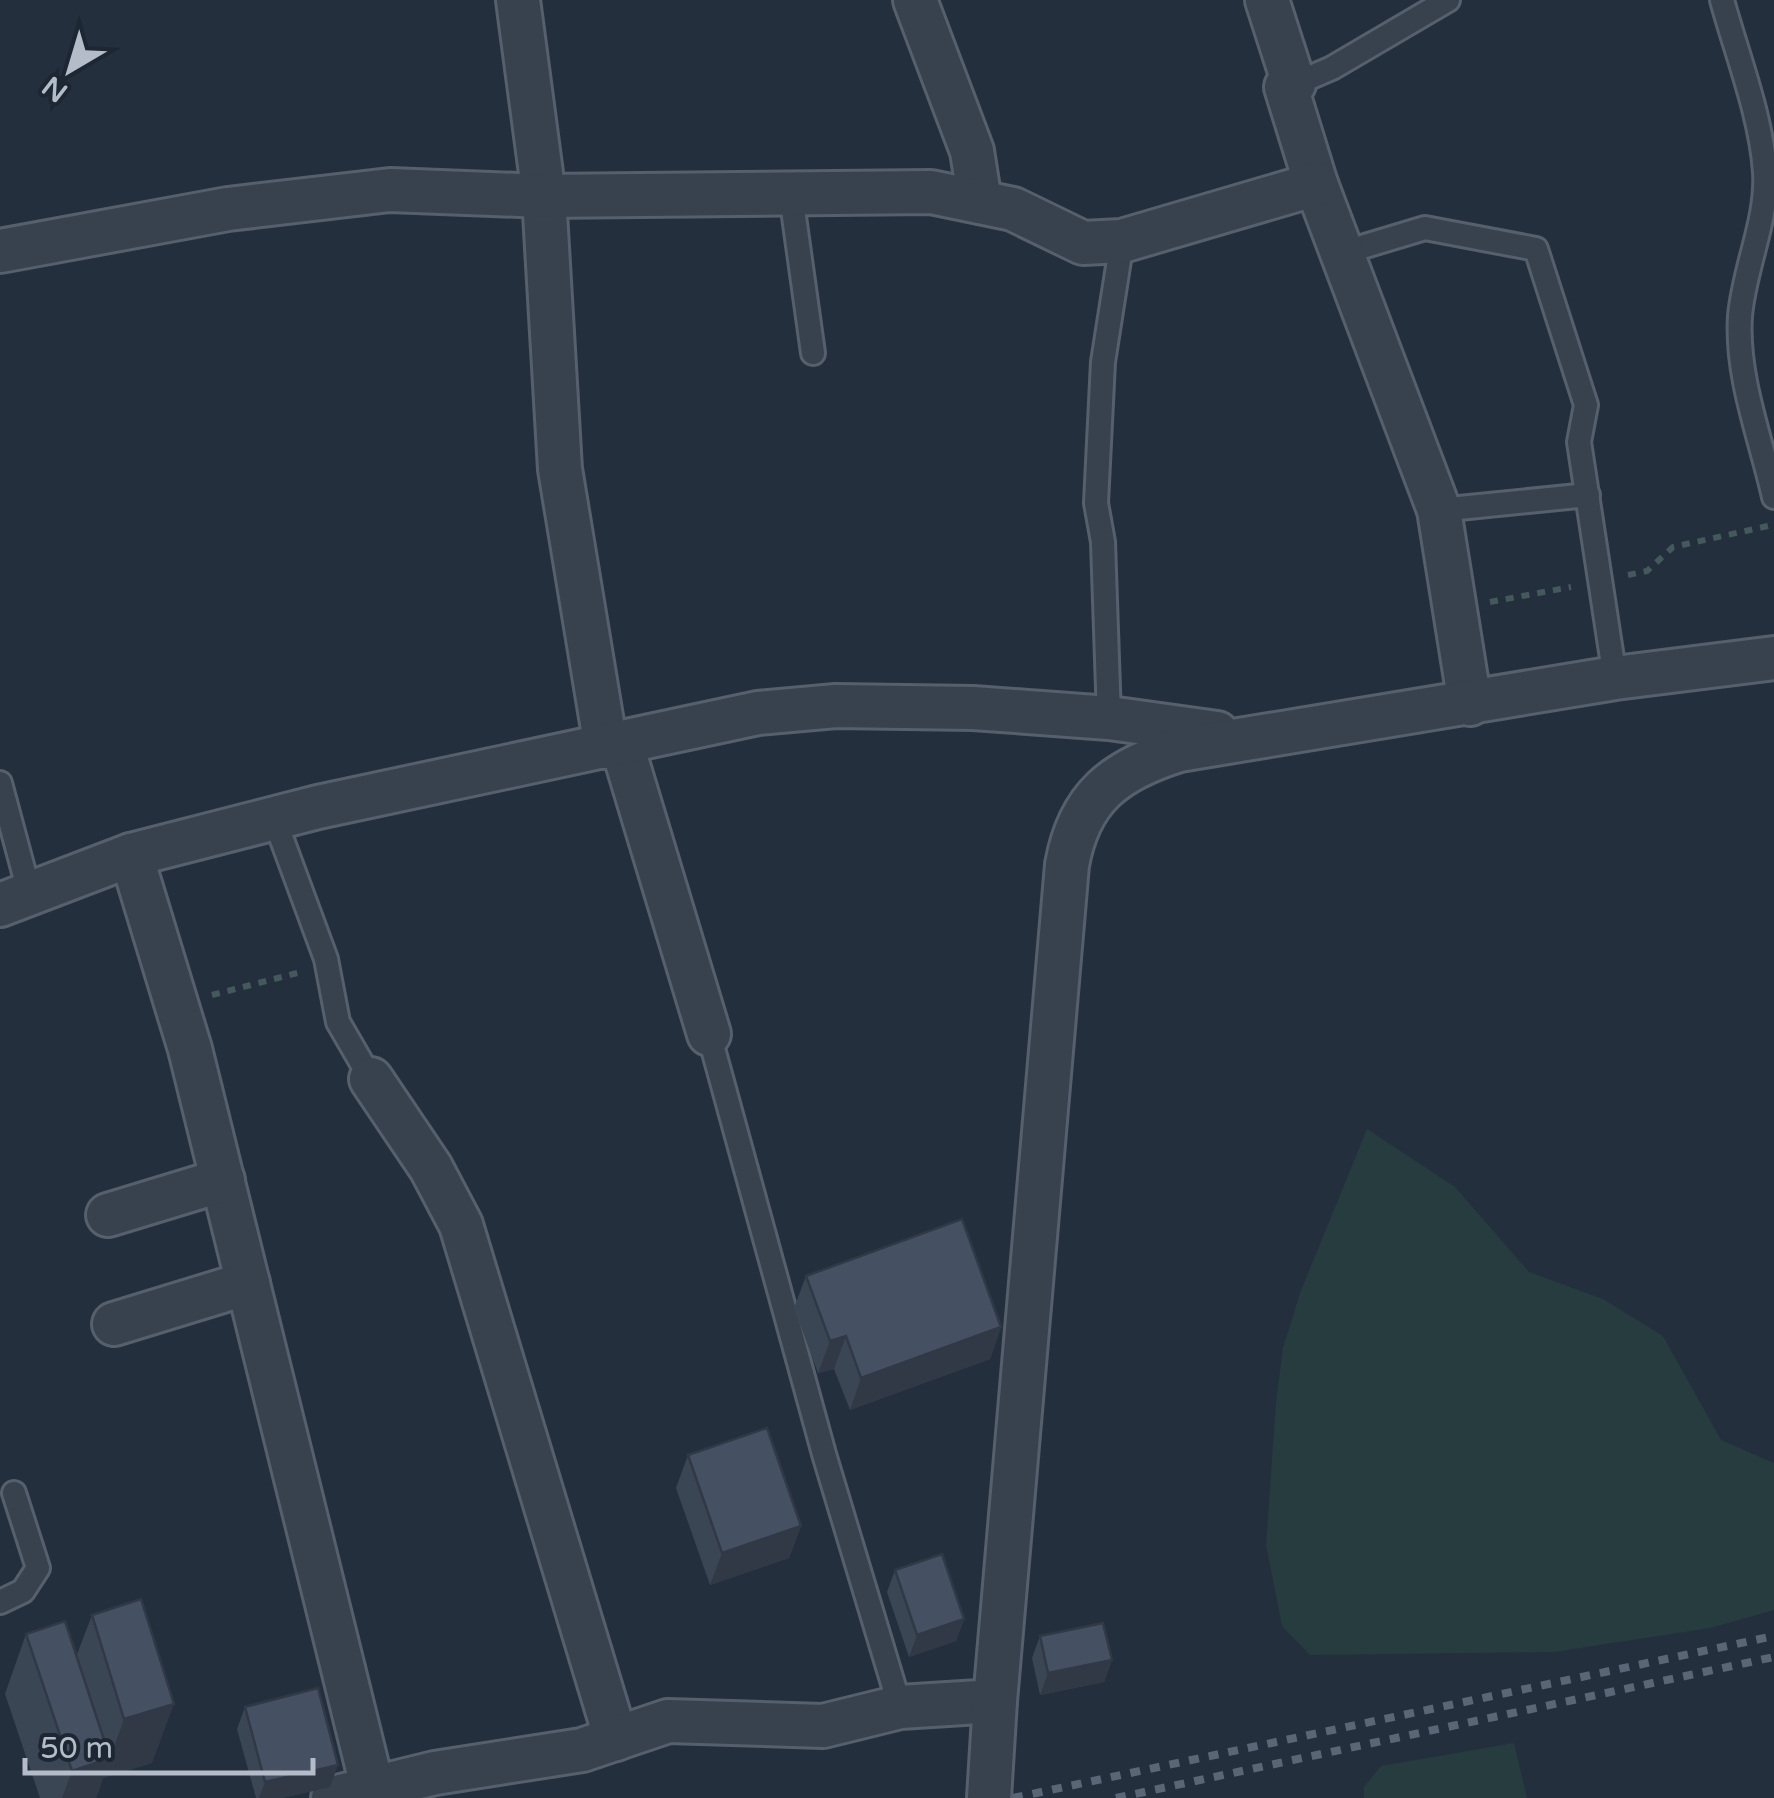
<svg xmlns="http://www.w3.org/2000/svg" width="1774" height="1798" viewBox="0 0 1774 1798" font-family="'Varela Round',sans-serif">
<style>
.green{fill:#263c3f}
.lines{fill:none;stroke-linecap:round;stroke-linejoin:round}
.service-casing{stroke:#565f6c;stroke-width:28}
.minor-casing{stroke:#565f6c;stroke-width:48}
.path{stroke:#44595c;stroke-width:6;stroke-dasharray:8 8;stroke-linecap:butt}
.service{stroke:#38414e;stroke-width:22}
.minor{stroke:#38414e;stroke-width:42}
.rail{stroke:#5a6575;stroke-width:8;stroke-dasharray:10 10;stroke-linecap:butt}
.wall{fill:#3b4654}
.shaded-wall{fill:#303945}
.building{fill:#455162;stroke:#303945;stroke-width:2.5}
</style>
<rect width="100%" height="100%" fill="#242f3e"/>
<g class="green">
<path d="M 1367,1129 L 1455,1187 L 1529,1272 L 1603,1299 L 1663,1336 L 1721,1440 L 1774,1463 L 1774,1610 L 1710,1628 L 1554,1652 L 1310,1655 L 1282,1626 L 1266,1545 L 1276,1402 L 1283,1348 L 1300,1293 Z"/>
<path d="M 1514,1743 L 1527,1798 L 1364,1798 L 1364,1787 L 1381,1766 Z"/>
</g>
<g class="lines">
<g class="service-casing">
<g id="service">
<path d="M 1722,0 C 1737,55 1761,115 1765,172 C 1768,220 1744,268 1740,316 C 1736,377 1761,439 1774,497"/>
<path d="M 1288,87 L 1332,68 L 1448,0"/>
<path d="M 791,195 L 813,353"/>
<path d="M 1342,253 L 1425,228 L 1536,249 L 1586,405 L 1579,442 L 1615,678"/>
<path d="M 1439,510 L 1588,495"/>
<path d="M 1109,718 L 1103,542 L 1096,503 L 1103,362 L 1122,241"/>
<path d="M 0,783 L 30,895"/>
<path d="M 274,818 L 326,959 L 338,1022 L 371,1079"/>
<path d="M 709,1034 L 824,1454 L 900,1707"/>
<path d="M 0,1602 L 23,1591 L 38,1568 L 14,1493"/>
</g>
</g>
<g class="minor-casing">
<g id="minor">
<path d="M 518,0 L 544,196 L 560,469 L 606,747"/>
<path d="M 915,0 L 972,151 L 980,202"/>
<path d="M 1267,0 L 1294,84"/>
<path d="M 1286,87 L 1316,184 L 1439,510 L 1470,704"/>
<path d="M 0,251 L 228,209 L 390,190 L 544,196 L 931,192 L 1013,209 L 1083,243 L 1122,241 L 1316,184"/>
<path d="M 621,742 L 709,1034"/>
<path d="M 131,855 L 190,1049 L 375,1798"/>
<path d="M 0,905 L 131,855 L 318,807 L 758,713 L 836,706 L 973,708 L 1109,718 L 1217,733"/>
<path d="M 371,1079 L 431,1168 L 461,1225 L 616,1739"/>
<path d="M 108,1215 L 223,1180"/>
<path d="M 114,1324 L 248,1283"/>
<path d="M 333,1798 L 435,1773 L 582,1750 L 668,1721 L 823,1726 L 900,1707 L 995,1701 L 1067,865 C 1079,797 1115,770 1179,750 L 1615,678 L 1774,658"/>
<path d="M 989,1798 L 995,1701"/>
</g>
</g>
<g class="path">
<path d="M 1628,575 L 1647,571 L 1673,547 L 1768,526"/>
<path d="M 1490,602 L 1571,587"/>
<path d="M 212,995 L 301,972"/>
</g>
<use href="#service" class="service"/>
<use href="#minor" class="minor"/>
<g class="rail">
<path d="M 1013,1798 L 1774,1636"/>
<path d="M 1116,1798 L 1774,1657"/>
</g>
</g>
<g class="wall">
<path d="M 806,1276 L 1001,1327 L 990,1359 L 850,1410 L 834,1369 L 818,1373 L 794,1308 Z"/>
<path d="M 688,1455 L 801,1526 L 789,1558 L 710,1585 L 676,1488 Z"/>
<path d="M 895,1570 L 964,1619 L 956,1641 L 909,1657 L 887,1592 Z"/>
<path d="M 92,1615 L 152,1763 L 103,1778 L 96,1798 L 40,1798 L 5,1694 L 26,1634 L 76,1657 Z"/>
<path d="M 1040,1636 L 1112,1660 L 1104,1682 L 1040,1695 L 1032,1658 Z"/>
<path d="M 245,1707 L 330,1787 L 282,1798 L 256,1798 L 237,1729 Z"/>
</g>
<g class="shaded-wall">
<path d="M 1001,1327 L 990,1359 L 850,1410 L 861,1378 Z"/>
<path d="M 846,1336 L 834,1369 L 818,1373 L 830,1341 Z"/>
<path d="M 801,1526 L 789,1558 L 710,1585 L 722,1553 Z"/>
<path d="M 964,1619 L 956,1641 L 909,1657 L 917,1635 Z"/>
<path d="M 1112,1660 L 1104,1682 L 1040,1695 L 1048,1673 Z"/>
<path d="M 174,1704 L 152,1763 L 103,1778 L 96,1798 L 62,1798 L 72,1771 L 110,1758 L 124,1719 Z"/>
<path d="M 338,1765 L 330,1787 L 282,1798 L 259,1798 L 265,1782 Z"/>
</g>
<g class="building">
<path d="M 962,1219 L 1001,1327 L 861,1378 L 846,1336 L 830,1341 L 806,1276 Z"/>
<path d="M 767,1428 L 801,1526 L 722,1553 L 688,1455 Z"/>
<path d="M 942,1554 L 964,1619 L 917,1635 L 895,1570 Z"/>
<path d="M 141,1599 L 174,1704 L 124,1719 L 92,1615 Z"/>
<path d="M 65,1621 L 110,1758 L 72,1771 L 26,1634 Z"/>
<path d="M 1103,1623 L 1112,1660 L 1048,1673 L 1040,1636 Z"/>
<path d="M 318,1688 L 338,1765 L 265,1782 L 245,1707 Z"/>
</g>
<g transform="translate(70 70) rotate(218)" stroke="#1d2633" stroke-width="8" paint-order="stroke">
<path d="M0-8L18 38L0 25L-18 38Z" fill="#b4bcc9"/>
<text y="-15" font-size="28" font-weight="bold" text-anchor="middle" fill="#b4bcc9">N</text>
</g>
<path d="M25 1758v15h288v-15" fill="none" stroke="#b4bcc9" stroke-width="5"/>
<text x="40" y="1758" font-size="30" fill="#b4bcc9" stroke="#1d2633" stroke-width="8" paint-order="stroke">50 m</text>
</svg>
